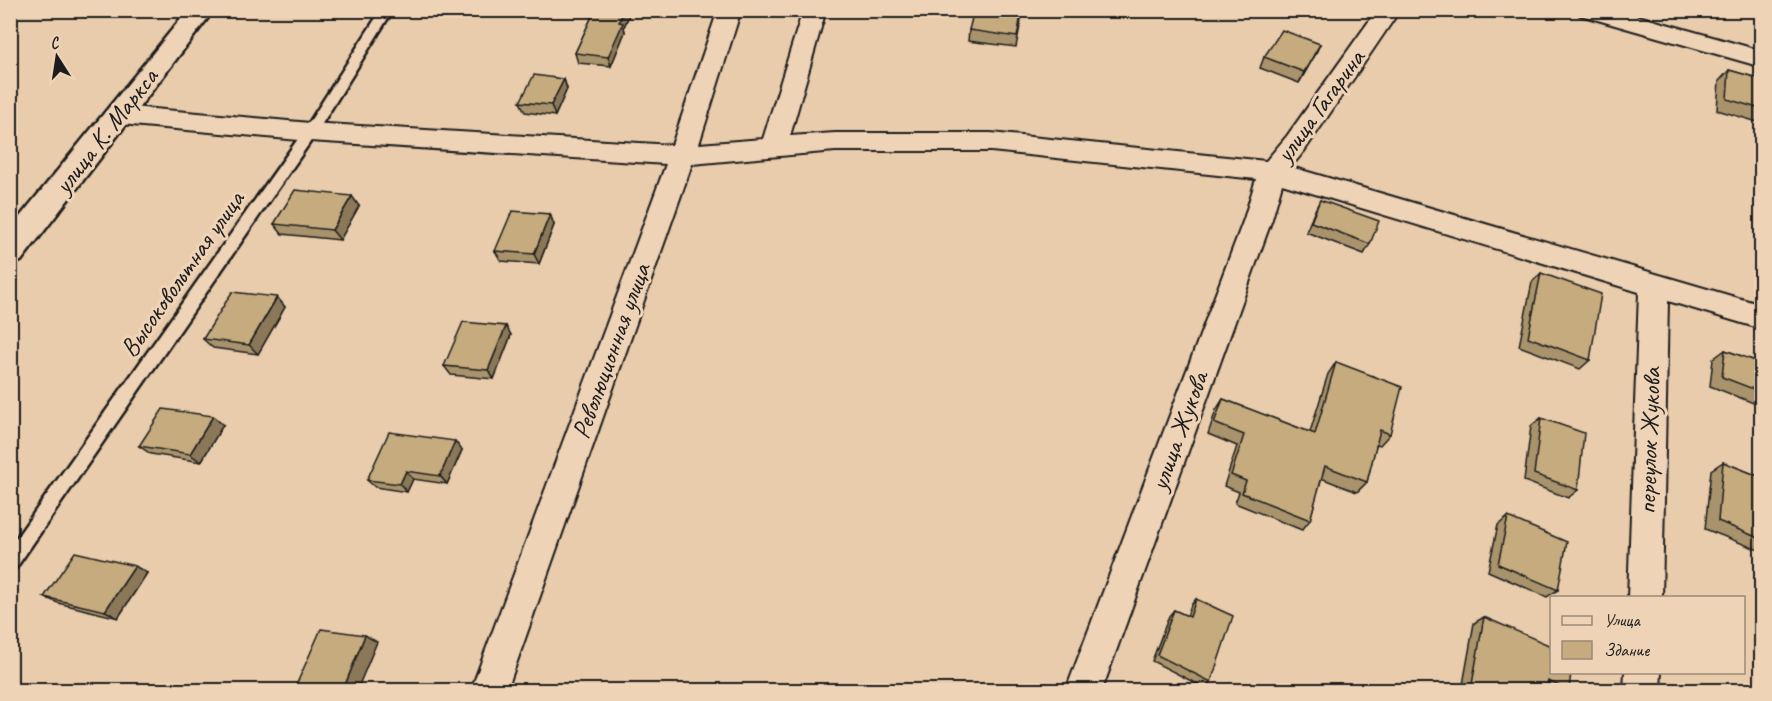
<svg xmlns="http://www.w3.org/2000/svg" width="1772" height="701" viewBox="0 0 1772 701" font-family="Caveat,sans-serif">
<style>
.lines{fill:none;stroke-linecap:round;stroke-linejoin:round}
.service-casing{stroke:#1c1c1c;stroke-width:5}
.minor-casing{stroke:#1c1c1c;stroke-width:4}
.secondary-casing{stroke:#1c1c1c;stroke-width:5}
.service{fill:#efd3b6;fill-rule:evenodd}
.minor{fill:#efd3b6;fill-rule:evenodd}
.secondary{fill:#efd3b6;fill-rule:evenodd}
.wall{fill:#a9936c;stroke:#1c1c1c;stroke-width:1.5}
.shaded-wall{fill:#8a7858;stroke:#1c1c1c;stroke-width:1.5}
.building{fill:#c5ab7e;stroke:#1c1c1c;stroke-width:1.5}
.labels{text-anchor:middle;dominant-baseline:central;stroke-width:6;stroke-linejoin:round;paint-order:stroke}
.street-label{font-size:26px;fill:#1c1c1c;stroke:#efd3b6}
</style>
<rect width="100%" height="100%" fill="#e8ccac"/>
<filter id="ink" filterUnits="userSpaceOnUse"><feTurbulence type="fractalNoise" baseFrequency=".0167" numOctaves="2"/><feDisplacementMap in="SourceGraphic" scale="12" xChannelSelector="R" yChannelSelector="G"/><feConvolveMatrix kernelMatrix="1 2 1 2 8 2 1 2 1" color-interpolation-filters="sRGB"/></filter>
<g filter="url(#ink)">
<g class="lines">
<g class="service-casing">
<path id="service" d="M 381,10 L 393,10 L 315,135 L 16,568 L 10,570 L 10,547 L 305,129 Z"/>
</g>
<g class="minor-casing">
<g id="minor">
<path d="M 718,10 L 741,10 L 699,144 L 763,139 L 803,10 L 826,10 L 790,136 L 835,133 L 991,133 L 1266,161 L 1287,136 L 1377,10 L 1400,10 L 1305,150 L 1291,167 L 1762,305 L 1762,329 L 1668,301 L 1662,598 L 1628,598 L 1639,292 L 1282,184 L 1272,219 L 1102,690 L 1066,690 L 1244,219 L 1256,179 L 991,151 L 835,151 L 692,164 L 507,690 L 471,690 L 666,164 L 310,141 L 120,124 L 111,121 L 107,115 L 111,109 L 120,106 L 310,123 L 672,145 Z"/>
<path d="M 1577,10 L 1617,10 L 1762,51 L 1762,67 L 1580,15 Z"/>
<path d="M 1625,672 L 1661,672 L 1660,690 L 1624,690 Z"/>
</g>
</g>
<g class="secondary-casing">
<path id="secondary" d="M 188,10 L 214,10 L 21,261 L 10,264 L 10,229 Z"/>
</g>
<use href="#service" class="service"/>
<use href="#minor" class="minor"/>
<use href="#secondary" class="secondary"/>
</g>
<g class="wall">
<path d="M 595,10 L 631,10 L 624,27 L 625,32 L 611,66 L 578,63 L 575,53 Z"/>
<path d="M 878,10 L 918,10 L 916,16 Z"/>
<path d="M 1021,21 L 1016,47 L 968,41 L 969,30 Z"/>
<path d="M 1320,44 L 1315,55 L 1299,83 L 1260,68 L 1264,57 Z"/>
<path d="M 1729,70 L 1761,79 L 1761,123 L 1717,110 L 1719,81 Z"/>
<path d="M 564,79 L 567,89 L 555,116 L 525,112 L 520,102 Z"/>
<path d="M 1320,200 L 1370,244 L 1364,254 L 1306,232 L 1315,210 Z"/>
<path d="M 359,206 L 340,240 L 282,234 L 274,224 Z"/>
<path d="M 550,214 L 554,225 L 539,264 L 501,261 L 495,251 Z"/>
<path d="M 1541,273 L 1590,360 L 1580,369 L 1519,346 L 1532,282 Z"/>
<path d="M 277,297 L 285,307 L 258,354 L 213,348 L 203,339 Z"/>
<path d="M 506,326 L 511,335 L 494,379 L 451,375 L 444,366 Z"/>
<path d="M 1725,350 L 1761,363 L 1761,406 L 1710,386 L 1713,359 Z"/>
<path d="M 1336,362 L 1390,434 L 1380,445 L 1376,444 L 1367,482 L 1357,492 L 1321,478 L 1310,520 L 1302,530 L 1235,503 L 1239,492 L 1224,486 L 1237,446 L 1208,434 L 1216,410 L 1223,399 L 1310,432 L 1328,374 Z"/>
<path d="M 1541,418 L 1578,490 L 1568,498 L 1524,481 L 1531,426 Z"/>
<path d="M 223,425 L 201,462 L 151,454 L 139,446 Z"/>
<path d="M 462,450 L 447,484 L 413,479 L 407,492 L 375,487 L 367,480 Z"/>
<path d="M 1723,462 L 1761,477 L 1761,551 L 1705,529 L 1711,470 Z"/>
<path d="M 1508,517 L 1558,590 L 1547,597 L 1488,571 L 1498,525 Z"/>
<path d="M 147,573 L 118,618 L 58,603 L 44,597 Z"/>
<path d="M 1196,599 L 1211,682 L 1205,688 L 1152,661 L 1169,616 L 1174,610 L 1187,616 L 1191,605 Z"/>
<path d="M 1484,617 L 1569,690 L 1462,690 L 1474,623 Z"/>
</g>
<g class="shaded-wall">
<path d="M 624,10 L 631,10 L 624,27 L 625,32 L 611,66 L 608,57 L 619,22 Z"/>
<path d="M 1320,44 L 1315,55 L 1299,83 L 1304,72 Z"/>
<path d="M 564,79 L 567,89 L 555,116 L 551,105 Z"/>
<path d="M 352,196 L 359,206 L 340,240 L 332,230 Z"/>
<path d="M 550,214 L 554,225 L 539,264 L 534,254 Z"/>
<path d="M 277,297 L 285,307 L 258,354 L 249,345 Z"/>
<path d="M 506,326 L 511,335 L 494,379 L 488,370 Z"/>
<path d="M 213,416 L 223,425 L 201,462 L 190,454 Z"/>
<path d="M 455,441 L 462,450 L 447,484 L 440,476 Z"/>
<path d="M 406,471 L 413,479 L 407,492 L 400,484 Z"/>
<path d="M 135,566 L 147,573 L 118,618 L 105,611 Z"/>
<path d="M 365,635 L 377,642 L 357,690 L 343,690 Z"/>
</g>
<g class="building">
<path d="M 595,10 L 624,10 L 619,22 L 623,23 L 608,57 L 575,53 Z"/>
<path d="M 974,10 L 1022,10 L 1017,37 L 969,30 Z"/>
<path d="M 1282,30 L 1320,44 L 1304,72 L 1264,57 Z"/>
<path d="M 1729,70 L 1761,79 L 1761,109 L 1727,99 Z"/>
<path d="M 534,75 L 564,79 L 551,105 L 520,102 Z"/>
<path d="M 295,190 L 352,196 L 332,230 L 274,224 Z"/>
<path d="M 1320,200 L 1379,221 L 1370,244 L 1311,222 Z"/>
<path d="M 512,211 L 550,214 L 534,254 L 495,251 Z"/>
<path d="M 1541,273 L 1601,294 L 1590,360 L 1528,337 Z"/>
<path d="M 232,292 L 277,297 L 249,345 L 203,339 Z"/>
<path d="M 463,322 L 506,326 L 488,370 L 444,366 Z"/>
<path d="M 1725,350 L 1761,363 L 1761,392 L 1722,377 Z"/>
<path d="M 1336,362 L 1402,387 L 1390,434 L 1380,430 L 1367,482 L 1325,466 L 1310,520 L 1242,493 L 1246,481 L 1231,475 L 1244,435 L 1214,423 L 1223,399 L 1315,434 Z"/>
<path d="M 163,409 L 213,416 L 190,454 L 139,446 Z"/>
<path d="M 1541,418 L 1584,433 L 1578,490 L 1534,474 Z"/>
<path d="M 389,432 L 455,441 L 440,476 L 406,471 L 400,484 L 367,480 Z"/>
<path d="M 1723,462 L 1761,477 L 1761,539 L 1718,521 Z"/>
<path d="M 1508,517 L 1567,542 L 1558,590 L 1498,564 Z"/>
<path d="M 75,552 L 135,566 L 105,611 L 44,597 Z"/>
<path d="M 1196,599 L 1233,616 L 1211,682 L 1157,655 L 1174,610 L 1190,617 Z"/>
<path d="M 1484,617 L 1551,646 L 1551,672 L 1571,672 L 1569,690 L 1548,681 L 1547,690 L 1486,690 L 1472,684 Z"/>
<path d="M 321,629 L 365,635 L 343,690 L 294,690 Z"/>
</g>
</g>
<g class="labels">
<g class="street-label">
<text transform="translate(1320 106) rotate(-54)">улица Гагарина</text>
<text transform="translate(106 131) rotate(-52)">улица К. Маркса</text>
<text transform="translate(182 274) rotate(-55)">Высоковольтная улица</text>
<text transform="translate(611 351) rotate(-70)">Революционная улица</text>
<text transform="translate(1179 431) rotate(-70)">улица Жукова</text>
<text transform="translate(1649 441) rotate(-88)">переулок Жукова</text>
</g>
</g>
<rect width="1772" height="701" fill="none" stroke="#efd3b6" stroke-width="36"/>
<rect x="18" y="18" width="1736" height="665" fill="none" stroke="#1c1c1c" stroke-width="2" filter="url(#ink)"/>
<rect x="1550" y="596" width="195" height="78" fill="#efd3b6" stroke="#9b8a78" stroke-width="1.5"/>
<rect x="1562" y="616" width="30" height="9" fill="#efd3b6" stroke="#9b8a78" stroke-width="1.5"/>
<text x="1604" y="626" font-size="18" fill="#1c1c1c">Улица</text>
<rect x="1562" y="641" width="30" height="18" fill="#c5ab7e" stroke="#9b8a78" stroke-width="1.5"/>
<text x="1604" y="656" font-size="18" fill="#1c1c1c">Здание</text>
<g transform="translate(57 57) rotate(348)" stroke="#efd3b6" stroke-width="4.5" paint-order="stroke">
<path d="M0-4.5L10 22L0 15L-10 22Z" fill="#1c1c1c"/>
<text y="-9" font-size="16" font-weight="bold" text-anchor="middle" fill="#1c1c1c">С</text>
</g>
</svg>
